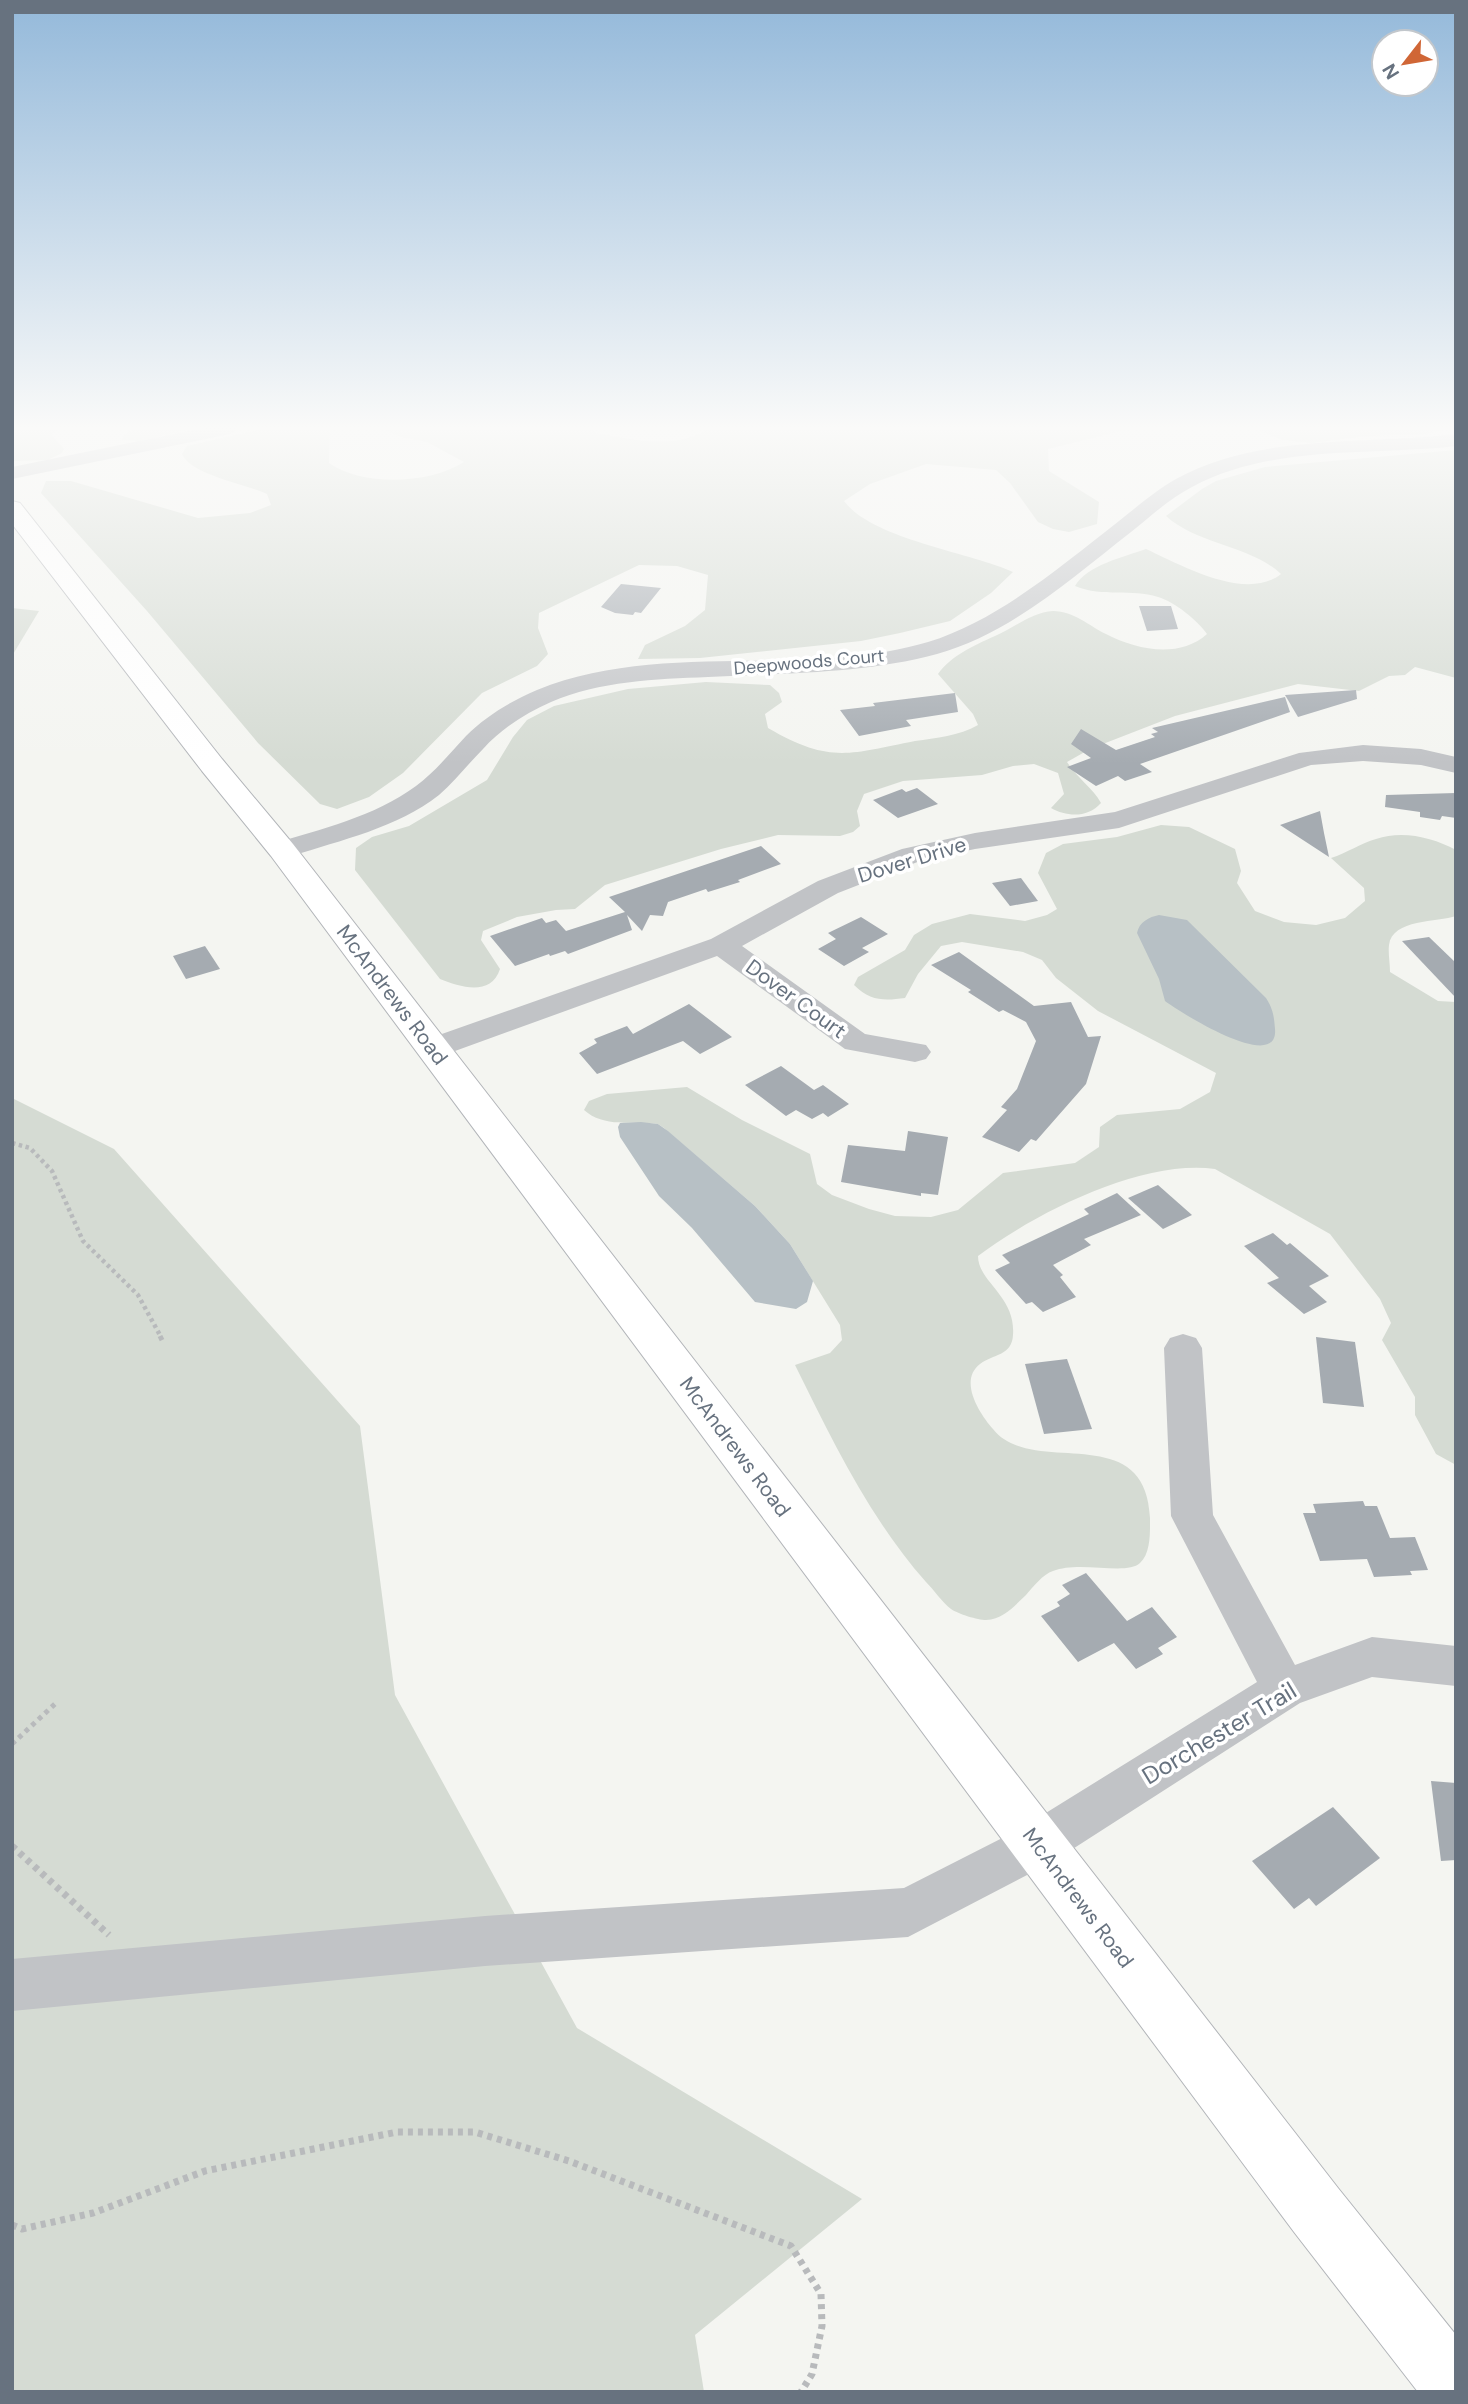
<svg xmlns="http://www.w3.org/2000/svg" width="1468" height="2404" viewBox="0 0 1468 2404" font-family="'DM Sans',sans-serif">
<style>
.green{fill:#d5dbd3}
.water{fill:#b7c0c5}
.building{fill:#a5abb1}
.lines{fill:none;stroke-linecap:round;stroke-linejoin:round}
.major-casing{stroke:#b2b5b9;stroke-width:2}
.path-far2{stroke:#b8babc;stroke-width:4.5;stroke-dasharray:3.5 3.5;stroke-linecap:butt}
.path-far1{stroke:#b8babc;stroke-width:5;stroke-dasharray:4.5 4.5;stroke-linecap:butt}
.path{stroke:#b8babc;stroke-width:7;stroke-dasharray:5 5;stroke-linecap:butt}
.minor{fill:#c1c3c6;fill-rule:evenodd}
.major{fill:#fff;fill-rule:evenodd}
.labels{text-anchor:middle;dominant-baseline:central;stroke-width:7;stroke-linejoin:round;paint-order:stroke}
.far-street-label{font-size:18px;fill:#67727f;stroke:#fff}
.street-label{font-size:21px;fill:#67727f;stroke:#fff}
.near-street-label{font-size:24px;fill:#67727f;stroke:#fff}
</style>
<rect width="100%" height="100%" fill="#f4f5f1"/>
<g class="green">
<path d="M 12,428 L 59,428 L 52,435 L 64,449 L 62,453 L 48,460 L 12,461 Z"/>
<path d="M 134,428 L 195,428 L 140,441 L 122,440 L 123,436 Z"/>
<path d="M 266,428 L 330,428 L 329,463 C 363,487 430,484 464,462 L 427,442 L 401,437 L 381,428 L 591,428 L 596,433 C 631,439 677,451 709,428 L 1133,428 L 1048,449 L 1049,471 L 1099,502 L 1097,524 L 1069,532 L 1053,529 L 1038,522 L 1010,483 L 996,470 L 926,464 L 870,484 L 844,501 C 872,539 969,552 1013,572 L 991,593 L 950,621 L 900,633 L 861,641 L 700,658 L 638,659 L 645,645 L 685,626 L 705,610 L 708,575 L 677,566 L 639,565 L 539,613 L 538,628 L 548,654 L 537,666 L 482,693 L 403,773 L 369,797 L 337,809 L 320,804 L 258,743 L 147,611 L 41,493 L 46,481 L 71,481 L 198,518 L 250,513 L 271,505 L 267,494 C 246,484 191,475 182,454 L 187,446 Z"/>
<path d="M 1252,428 L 1452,428 L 1426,434 L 1367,436 L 1311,443 L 1283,440 Z"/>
<path d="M 1456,450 L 1456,678 L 1415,667 L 1405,675 L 1389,676 L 1359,691 L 1298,684 L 1175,716 L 1090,749 L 1067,762 C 1077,778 1093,788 1101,803 C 1088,818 1067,817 1051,808 L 1064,794 L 1058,773 L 1034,764 L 1013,766 L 982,775 L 903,781 L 864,794 L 857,811 L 860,826 L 853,832 L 840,836 L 778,835 L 721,849 L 605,885 L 575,909 L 556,910 L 517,917 L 483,931 L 481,940 L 500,969 C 491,997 460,987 440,979 L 355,870 L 356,848 L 372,837 L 409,826 L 487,780 L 513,737 L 527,720 L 554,706 L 628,689 L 706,682 L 770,685 L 779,693 L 782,702 L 765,714 L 768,728 C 830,764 849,754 915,741 C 936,738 959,736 978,725 L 973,714 L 938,674 C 952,655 973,646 995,636 C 1014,628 1032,612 1053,611 C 1074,611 1089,626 1106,634 C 1137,650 1179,659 1207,634 C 1197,620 1175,602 1158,597 C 1131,588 1104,598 1075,586 C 1087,565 1124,557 1146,549 C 1181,565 1246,602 1281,574 C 1250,545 1198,545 1166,516 L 1202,489 L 1216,481 L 1265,467 Z"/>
<path d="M 12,608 L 39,611 L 12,656 Z"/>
<path d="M 1161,825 L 1189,827 L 1235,849 L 1241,871 L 1237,883 L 1255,911 L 1284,922 L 1316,925 L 1345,918 L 1365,901 L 1364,888 L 1331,858 C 1347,853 1361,843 1376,839 C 1402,830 1432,837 1456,850 L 1456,916 C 1438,922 1392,919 1389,945 C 1388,953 1390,963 1390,972 L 1438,1001 L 1456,1002 L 1456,1465 L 1436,1454 L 1415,1415 L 1415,1397 L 1382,1340 L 1391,1323 L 1380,1299 L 1330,1234 L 1215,1169 C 1142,1159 1035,1213 978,1256 C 978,1282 1016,1296 1013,1335 C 1012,1356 993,1354 980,1364 C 958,1381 980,1414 993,1429 C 1032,1479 1146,1417 1150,1518 C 1150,1532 1151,1553 1140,1563 C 1126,1576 1080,1560 1053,1571 C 1043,1574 1033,1587 1026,1595 C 1014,1606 1004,1619 986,1620 C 978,1620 958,1614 951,1609 C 942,1602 934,1590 926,1582 C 870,1519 832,1440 795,1365 L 830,1353 L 842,1340 L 840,1325 L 790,1244 L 755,1206 L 664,1128 L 658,1124 C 632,1121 604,1128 584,1110 L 589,1101 L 607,1094 L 687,1087 L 742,1120 L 810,1154 L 817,1184 L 832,1195 L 869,1209 L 895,1216 L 931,1217 L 958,1210 L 1003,1173 L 1075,1163 L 1099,1147 L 1100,1127 L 1117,1115 L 1180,1109 L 1210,1092 L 1216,1073 L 1098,1011 L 1056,978 L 1042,960 L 1023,952 L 962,942 L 941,946 L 918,974 L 905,998 C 884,1001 870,1001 854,985 L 858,977 L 905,950 L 914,935 L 932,924 L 970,914 L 1025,921 L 1047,915 L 1057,909 L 1038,873 L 1046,853 L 1063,844 L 1117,837 Z"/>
<path d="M 12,1098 L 114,1149 L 360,1426 L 395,1695 L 577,2028 L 862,2199 L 695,2335 L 704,2392 L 12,2392 Z"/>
</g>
<g class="water">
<path d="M 1159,915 L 1187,920 L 1266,998 C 1273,1009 1274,1016 1275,1029 C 1279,1075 1178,1011 1165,1001 L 1159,979 L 1137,933 C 1139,922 1149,917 1159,915 Z"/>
<path d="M 641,1122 L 658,1124 L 668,1131 L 755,1206 L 790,1244 L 813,1281 L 807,1302 L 796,1309 L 755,1302 L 692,1228 L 659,1196 L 620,1137 L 618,1127 L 620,1123 Z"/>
</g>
<g class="building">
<path d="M 621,584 L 661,588 L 641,613 L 635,612 L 633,615 L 615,613 L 601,607 Z"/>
<path d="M 1139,606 L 1171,606 L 1178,629 L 1147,631 Z"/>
<path d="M 1356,690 L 1357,699 L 1298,717 L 1285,695 Z"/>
<path d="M 955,693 L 958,712 L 906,720 L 911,726 L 859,736 L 840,710 L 875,706 L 873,703 Z"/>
<path d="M 1285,697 L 1290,712 L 1140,764 L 1152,772 L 1125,781 L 1118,776 L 1096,786 L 1067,767 L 1091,758 L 1071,744 L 1081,729 L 1116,750 L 1155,737 L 1151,734 L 1158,732 L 1152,728 Z"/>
<path d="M 917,788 L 938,804 L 898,818 L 873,800 L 902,789 L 906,792 Z"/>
<path d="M 1456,793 L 1456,818 L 1442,816 L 1440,820 L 1420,817 L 1420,812 L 1385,807 L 1386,795 Z"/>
<path d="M 1320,811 L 1324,833 L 1329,857 L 1280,825 Z"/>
<path d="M 761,846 L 781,864 L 738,880 L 740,882 L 708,892 L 706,889 L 668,902 L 663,916 L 650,915 L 642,931 L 627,915 L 632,930 L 568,954 L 565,951 L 550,956 L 549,954 L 515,966 L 490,936 L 542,918 L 546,923 L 556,920 L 566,931 L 625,912 L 609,897 Z"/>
<path d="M 1021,878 L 1038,901 L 1010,906 L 992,883 Z"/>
<path d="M 861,917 L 888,934 L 862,948 L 869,952 L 844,966 L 818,949 L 836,939 L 828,933 Z"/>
<path d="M 1429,937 L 1456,963 L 1456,998 L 1402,941 Z"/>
<path d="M 205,946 L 220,969 L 186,979 L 173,956 Z"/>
<path d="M 959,952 L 1034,1006 L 1071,1002 L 1088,1037 L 1101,1036 L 1086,1084 L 1036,1141 L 1031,1139 L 1019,1152 L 982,1137 L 1007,1110 L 1001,1107 L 1017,1089 L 1036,1041 L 1026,1022 L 1003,1010 L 999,1012 L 968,992 L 971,990 L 931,965 Z"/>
<path d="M 689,1004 L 732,1037 L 700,1054 L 683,1041 L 597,1074 L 579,1053 L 597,1043 L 594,1039 L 627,1026 L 633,1034 Z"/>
<path d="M 781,1066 L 814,1090 L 823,1085 L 849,1104 L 828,1117 L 823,1113 L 812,1119 L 796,1110 L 786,1116 L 745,1085 Z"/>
<path d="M 908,1131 L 948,1137 L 938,1195 L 921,1193 L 921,1196 L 841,1182 L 848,1145 L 905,1151 Z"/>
<path d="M 1158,1185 L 1192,1215 L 1163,1229 L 1128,1198 Z"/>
<path d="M 1117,1193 L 1141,1215 L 1084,1239 L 1091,1245 L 1053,1265 L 1063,1275 L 1060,1277 L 1076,1297 L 1043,1312 L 1032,1302 L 1026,1304 L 995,1270 L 1010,1263 L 1002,1255 L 1089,1214 L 1084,1209 Z"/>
<path d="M 1273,1233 L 1287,1245 L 1290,1243 L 1329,1276 L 1309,1286 L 1327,1302 L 1304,1314 L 1267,1283 L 1279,1278 L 1244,1246 Z"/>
<path d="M 1316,1337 L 1355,1342 L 1364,1407 L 1323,1403 Z"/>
<path d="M 1067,1359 L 1092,1429 L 1044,1434 L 1025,1364 Z"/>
<path d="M 1363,1501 L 1365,1506 L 1377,1506 L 1390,1538 L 1415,1537 L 1428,1570 L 1410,1571 L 1412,1575 L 1374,1577 L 1367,1559 L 1320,1561 L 1303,1513 L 1316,1513 L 1313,1504 Z"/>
<path d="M 1086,1573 L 1127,1621 L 1152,1607 L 1177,1637 L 1158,1648 L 1163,1654 L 1136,1669 L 1114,1643 L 1078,1662 L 1041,1616 L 1060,1606 L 1057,1602 L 1070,1594 L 1062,1585 Z"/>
<path d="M 1431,1781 L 1456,1783 L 1456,1860 L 1441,1861 Z"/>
<path d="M 1333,1807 L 1380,1858 L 1316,1906 L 1309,1898 L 1294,1909 L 1252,1861 Z"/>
</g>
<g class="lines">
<g class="major-casing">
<path id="major" d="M 12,501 L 20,503 L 222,759 L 293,844 L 1338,2188 L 1456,2335 L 1456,2392 L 1418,2392 L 1294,2232 L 271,856 L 202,771 L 12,524 Z"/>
</g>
<path class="path-far2" d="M 12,1143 L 30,1148 L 52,1171 L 83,1241 L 138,1295 L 161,1337"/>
<g class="path-far1">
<path d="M 160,1336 L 163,1342"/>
<path d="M 12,1744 L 56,1703"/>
</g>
<g class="path">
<path d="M 12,1846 L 109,1935"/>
<path d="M 12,2225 L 22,2229 L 93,2213 L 205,2171 L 397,2132 L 475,2132 L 569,2161 L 791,2246 L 821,2294 L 822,2326 L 812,2374 L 801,2392"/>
</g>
<g class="minor">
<path d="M 203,428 L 239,428 L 230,434 L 12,479 L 12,467 Z"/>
<path d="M 1456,434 L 1456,446 C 1369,456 1272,444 1192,487 C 1170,498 1150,517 1131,532 C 1072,578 1010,634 937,654 C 863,674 784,673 708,677 C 655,679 600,681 551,702 C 526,713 502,728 483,749 C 468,764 455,781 439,795 C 397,828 341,840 292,856 L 282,858 L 272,856 L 268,850 L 272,844 C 321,829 374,817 416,786 C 435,772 450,753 466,736 C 486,716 511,701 537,690 C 661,640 801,679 928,642 C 999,620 1061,566 1119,521 C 1137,507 1156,490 1176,479 C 1260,433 1364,445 1456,434 Z"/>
<path d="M 1363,745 L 1421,749 L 1456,757 L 1456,773 L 1421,765 L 1363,761 L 1311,765 L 1119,828 L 975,849 L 920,861 L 838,893 L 742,946 L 865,1034 L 926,1045 L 931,1052 L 926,1059 L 915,1062 L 845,1049 L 717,956 L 444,1055 L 433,1058 L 422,1055 L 417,1048 L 422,1041 L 711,939 L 818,881 L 902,849 L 975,833 L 1115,812 L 1299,753 Z"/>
<path d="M 1183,1334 L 1196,1338 L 1202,1348 L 1213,1515 L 1295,1665 L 1372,1637 L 1456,1646 L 1456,1686 L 1372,1677 L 1300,1703 L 1054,1861 L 908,1937 L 485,1966 L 12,2011 L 12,1959 L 485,1916 L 904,1888 L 1020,1829 L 1257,1682 L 1171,1516 L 1164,1348 L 1170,1338 Z"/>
</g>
<use href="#major" class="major"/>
</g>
<linearGradient id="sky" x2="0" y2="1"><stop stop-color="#94b9da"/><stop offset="0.56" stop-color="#fafaf9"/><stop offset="1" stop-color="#fafaf9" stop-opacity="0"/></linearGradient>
<rect width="1468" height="764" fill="url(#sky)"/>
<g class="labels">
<g class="far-street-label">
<text transform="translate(809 662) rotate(-5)">Deepwoods Court</text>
</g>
<g class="street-label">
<text transform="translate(912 860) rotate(-17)">Dover Drive</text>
<text transform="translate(392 995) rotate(53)">McAndrews Road</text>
<text transform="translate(796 999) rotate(36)">Dover Court</text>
<text transform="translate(735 1447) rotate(53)">McAndrews Road</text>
<text transform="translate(1078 1898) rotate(53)">McAndrews Road</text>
</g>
<g class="near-street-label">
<text transform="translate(1219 1733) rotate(-31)">Dorchester Trail</text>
</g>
</g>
<rect width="1468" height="2404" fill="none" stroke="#67727f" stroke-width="28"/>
<g transform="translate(1405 63) rotate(239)"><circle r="33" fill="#ffffff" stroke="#c2c7cc" stroke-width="2"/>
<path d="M0-5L12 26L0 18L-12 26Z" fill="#d06636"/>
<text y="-10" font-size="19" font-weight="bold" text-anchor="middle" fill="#67727f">N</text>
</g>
</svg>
